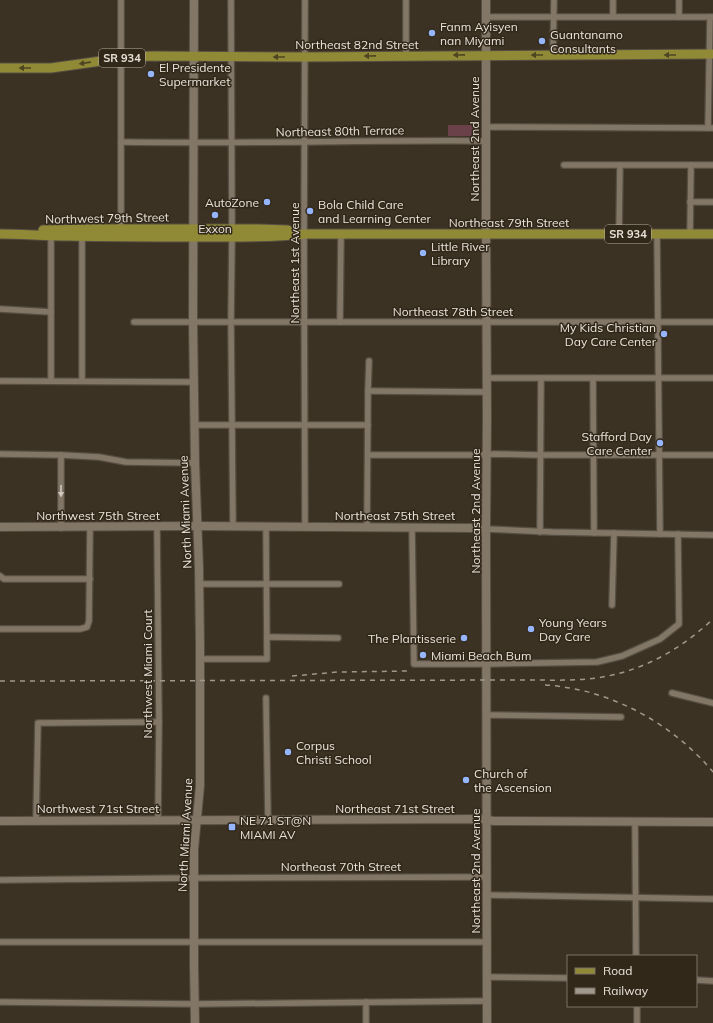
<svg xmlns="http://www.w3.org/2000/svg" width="713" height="1023" viewBox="0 0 713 1023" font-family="Mulish,sans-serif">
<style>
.green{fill:#6a4149}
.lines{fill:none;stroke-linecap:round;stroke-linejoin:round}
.street-casing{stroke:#564e42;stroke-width:8}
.secondary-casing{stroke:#564e42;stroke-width:10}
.primary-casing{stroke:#564e42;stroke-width:11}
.street{stroke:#827666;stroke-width:5.5}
.secondary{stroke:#827666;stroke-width:8}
.primary{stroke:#908935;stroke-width:9}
.rail{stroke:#a0988d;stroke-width:1.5;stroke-dasharray:5 5;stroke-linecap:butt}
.oneway{fill:#4e4522}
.oneway2{fill:#cfc8bd}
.poi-dot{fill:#95b6fd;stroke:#32281a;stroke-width:1.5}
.labels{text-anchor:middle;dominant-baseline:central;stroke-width:3;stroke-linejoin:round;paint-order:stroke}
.shield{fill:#32281a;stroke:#b2aba0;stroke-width:1}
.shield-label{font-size:11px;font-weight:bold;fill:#e9e3da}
.poi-label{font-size:12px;fill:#e9e3da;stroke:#32281a;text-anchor:start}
.street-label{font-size:12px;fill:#e9e3da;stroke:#32281a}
</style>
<rect width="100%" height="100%" fill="#3c3224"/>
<path class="green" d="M 448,125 L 477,125 L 477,132 L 474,136 L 448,136 Z"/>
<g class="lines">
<g class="street-casing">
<g id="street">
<path d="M 231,0 L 232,229"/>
<path d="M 406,0 L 406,56"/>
<path d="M 679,0 L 679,17"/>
<path d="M 613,16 L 613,0"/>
<path d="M 486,17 L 713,17"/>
<path d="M 553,55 L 554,0"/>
<path d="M 486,127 L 713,128"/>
<path d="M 708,128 L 710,17"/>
<path d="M 121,142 C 243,144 365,140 486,141"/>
<path d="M 564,165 L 713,165"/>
<path d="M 690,202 L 713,202"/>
<path d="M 120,229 L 121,223 L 121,0"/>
<path d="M 619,234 L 620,165"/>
<path d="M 657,234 L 660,534"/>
<path d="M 690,234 L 691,165"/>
<path d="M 232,237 L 231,322 L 233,527"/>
<path d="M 0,309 L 51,312"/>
<path d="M 134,322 L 713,322"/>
<path d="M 340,322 L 341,234"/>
<path d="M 487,378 L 713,378"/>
<path d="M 593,378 L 594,533"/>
<path d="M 0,381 L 194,382"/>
<path d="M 51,381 L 51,236"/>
<path d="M 82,381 L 82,237"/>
<path d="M 368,391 L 487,392"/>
<path d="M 194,425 L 368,425"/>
<path d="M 0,454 L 61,455 L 99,457 L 126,462 L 195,463"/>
<path d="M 61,455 L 61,528"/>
<path d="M 368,455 L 479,455 L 494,454 L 540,455 L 713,455"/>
<path d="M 157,527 L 159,722 L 158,820"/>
<path d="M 305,527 L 304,242 L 305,0"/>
<path d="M 367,527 L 368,391 L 369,361"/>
<path d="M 412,528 L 414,664 L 487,664 L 597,662 L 622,656 L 660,639 L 679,624 L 678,534"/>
<path d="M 486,529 L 552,532 L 713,535"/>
<path d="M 540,532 L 541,378"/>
<path d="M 0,576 L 4,579 L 90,579"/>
<path d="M 199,584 L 339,584"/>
<path d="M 612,605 L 614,533"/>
<path d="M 0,629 L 80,629 L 87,627 L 89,621 L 90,528"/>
<path d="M 267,637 L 338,638"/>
<path d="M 199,659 L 267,659 L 266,527"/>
<path d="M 672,693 L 713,703"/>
<path d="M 266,698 L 268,820"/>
<path d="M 487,715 L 621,717"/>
<path d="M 36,821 L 38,723 L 159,722"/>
<path d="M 635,822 L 636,956"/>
<path d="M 0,880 L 194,878 L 487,877"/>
<path d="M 487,895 L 713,899"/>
<path d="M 0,942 L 487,942"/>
<path d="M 487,977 L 568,978"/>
<path d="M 696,980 L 713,981"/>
<path d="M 0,1002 L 195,1004 L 487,1001"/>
<path d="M 366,1002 L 366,1023"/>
<path d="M 637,1006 L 637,1023"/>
</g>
</g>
<g class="secondary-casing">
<g id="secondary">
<path d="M 194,0 L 193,322 L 195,463 L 199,568 L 200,645 L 200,786 L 194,849 L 194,965 L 195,1023"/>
<path d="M 486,0 L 486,224 L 487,417 L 486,529 L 487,1023"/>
<path d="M 0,527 L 197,526 L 472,528 L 486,529"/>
<path d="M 0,821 L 480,819 L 494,821 L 713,822"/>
</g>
</g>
<g class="primary-casing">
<g id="primary">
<path d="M 0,68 L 51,68 L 130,57 L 153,56 L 305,57 L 713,54"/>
<path d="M 43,230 L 98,229 L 259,229 L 288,230"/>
<path d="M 0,234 C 22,234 45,236 67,236 C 113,237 158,237 204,237 C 238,237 271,238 305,234 L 713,234"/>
</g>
</g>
<use href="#street" class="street"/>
<use href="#secondary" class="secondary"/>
<use href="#primary" class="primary"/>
<g class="rail">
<path d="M 292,676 L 338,672 L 410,671"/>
<path d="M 0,681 L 529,680 C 551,680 574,681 596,678 C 641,672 680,650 713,619"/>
<path d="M 545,685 C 610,689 672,723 713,772"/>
</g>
</g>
<defs><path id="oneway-solid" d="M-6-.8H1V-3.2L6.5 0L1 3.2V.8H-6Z"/></defs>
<g class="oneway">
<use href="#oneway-solid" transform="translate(459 55) rotate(179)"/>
<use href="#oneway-solid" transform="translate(537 55) rotate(180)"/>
<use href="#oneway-solid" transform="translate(670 55) rotate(180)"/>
<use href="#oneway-solid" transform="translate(370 56) rotate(179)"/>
<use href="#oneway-solid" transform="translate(279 57) rotate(-180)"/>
<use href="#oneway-solid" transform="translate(85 63) rotate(172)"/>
<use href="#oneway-solid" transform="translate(25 68) rotate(-180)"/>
</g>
<use class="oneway2" href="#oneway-solid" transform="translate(61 491) rotate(90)"/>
<g class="poi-dot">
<circle cx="432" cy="33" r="4"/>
<circle cx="542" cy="41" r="4"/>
<circle cx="151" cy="74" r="4"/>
<circle cx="267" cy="202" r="4"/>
<circle cx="310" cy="211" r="4"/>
<circle cx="215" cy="215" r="4"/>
<circle cx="423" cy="253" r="4"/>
<circle cx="664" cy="334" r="4"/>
<circle cx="660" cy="443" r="4"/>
<circle cx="531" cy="629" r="4"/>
<circle cx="464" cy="638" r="4"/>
<circle cx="423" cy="655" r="4"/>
<circle cx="288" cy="752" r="4"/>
<circle cx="466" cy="780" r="4"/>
<rect x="228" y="823" width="8" height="8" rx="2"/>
</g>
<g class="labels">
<g class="shield">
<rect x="99" y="49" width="46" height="18" rx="3"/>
<rect x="605" y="225" width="46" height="18" rx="3"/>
</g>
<g class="shield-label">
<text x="122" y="58">SR 934</text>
<text x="628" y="234">SR 934</text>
</g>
<g class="poi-label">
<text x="440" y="26">Fanm Ayisyen<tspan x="440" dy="14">nan Miyami</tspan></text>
<text x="550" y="34">Guantanamo<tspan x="550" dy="14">Consultants</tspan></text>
<text x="159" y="67">El Presidente<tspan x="159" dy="14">Supermarket</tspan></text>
<text x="259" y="202" text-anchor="end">AutoZone</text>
<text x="318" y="204">Bola Child Care<tspan x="318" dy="14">and Learning Center</tspan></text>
<text x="215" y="228" text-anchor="middle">Exxon</text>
<text x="431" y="246">Little River<tspan x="431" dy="14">Library</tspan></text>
<text x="656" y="327" text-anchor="end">My Kids Christian<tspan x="656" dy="14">Day Care Center</tspan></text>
<text x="652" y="436" text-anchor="end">Stafford Day<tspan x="652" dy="14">Care Center</tspan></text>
<text x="539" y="622">Young Years<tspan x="539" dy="14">Day Care</tspan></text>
<text x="456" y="638" text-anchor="end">The Plantisserie</text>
<text x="431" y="655">Miami Beach Bum</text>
<text x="296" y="745">Corpus<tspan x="296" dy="14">Christi School</tspan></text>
<text x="474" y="773">Church of<tspan x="474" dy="14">the Ascension</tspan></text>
<text x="240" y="820">NE 71 ST@N<tspan x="240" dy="14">MIAMI AV</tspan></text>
</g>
<g class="street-label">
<text x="357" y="44">Northeast 82nd Street</text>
<text transform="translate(340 131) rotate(-1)">Northeast 80th Terrace</text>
<text transform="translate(474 139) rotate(-90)">Northeast 2nd Avenue</text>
<text transform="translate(107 218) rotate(-1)">Northwest 79th Street</text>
<text x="509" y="222">Northeast 79th Street</text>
<text transform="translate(294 263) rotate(-90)">Northeast 1st Avenue</text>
<text x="453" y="311">Northeast 78th Street</text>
<text transform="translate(475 511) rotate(-90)">Northeast 2nd Avenue</text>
<text transform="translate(185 512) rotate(-92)">North Miami Avenue</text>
<text x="98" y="515">Northwest 75th Street</text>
<text x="395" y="515">Northeast 75th Street</text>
<text transform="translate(147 674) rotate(-90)">Northwest Miami Court</text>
<text x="98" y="808">Northwest 71st Street</text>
<text x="395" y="808">Northeast 71st Street</text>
<text transform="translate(185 835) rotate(-87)">North Miami Avenue</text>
<text x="341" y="866">Northeast 70th Street</text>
<text transform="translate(475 871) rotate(-90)">Northeast 2nd Avenue</text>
</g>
</g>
<rect x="567" y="955" width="130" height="52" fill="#32281a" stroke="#7b7367"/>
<rect x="575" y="968" width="20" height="6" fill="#908935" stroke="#7b7367"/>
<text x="603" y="975" font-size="12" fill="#e9e3da">Road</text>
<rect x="575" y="988" width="20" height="6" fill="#a0988d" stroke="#7b7367"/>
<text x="603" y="995" font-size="12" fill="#e9e3da">Railway</text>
</svg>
